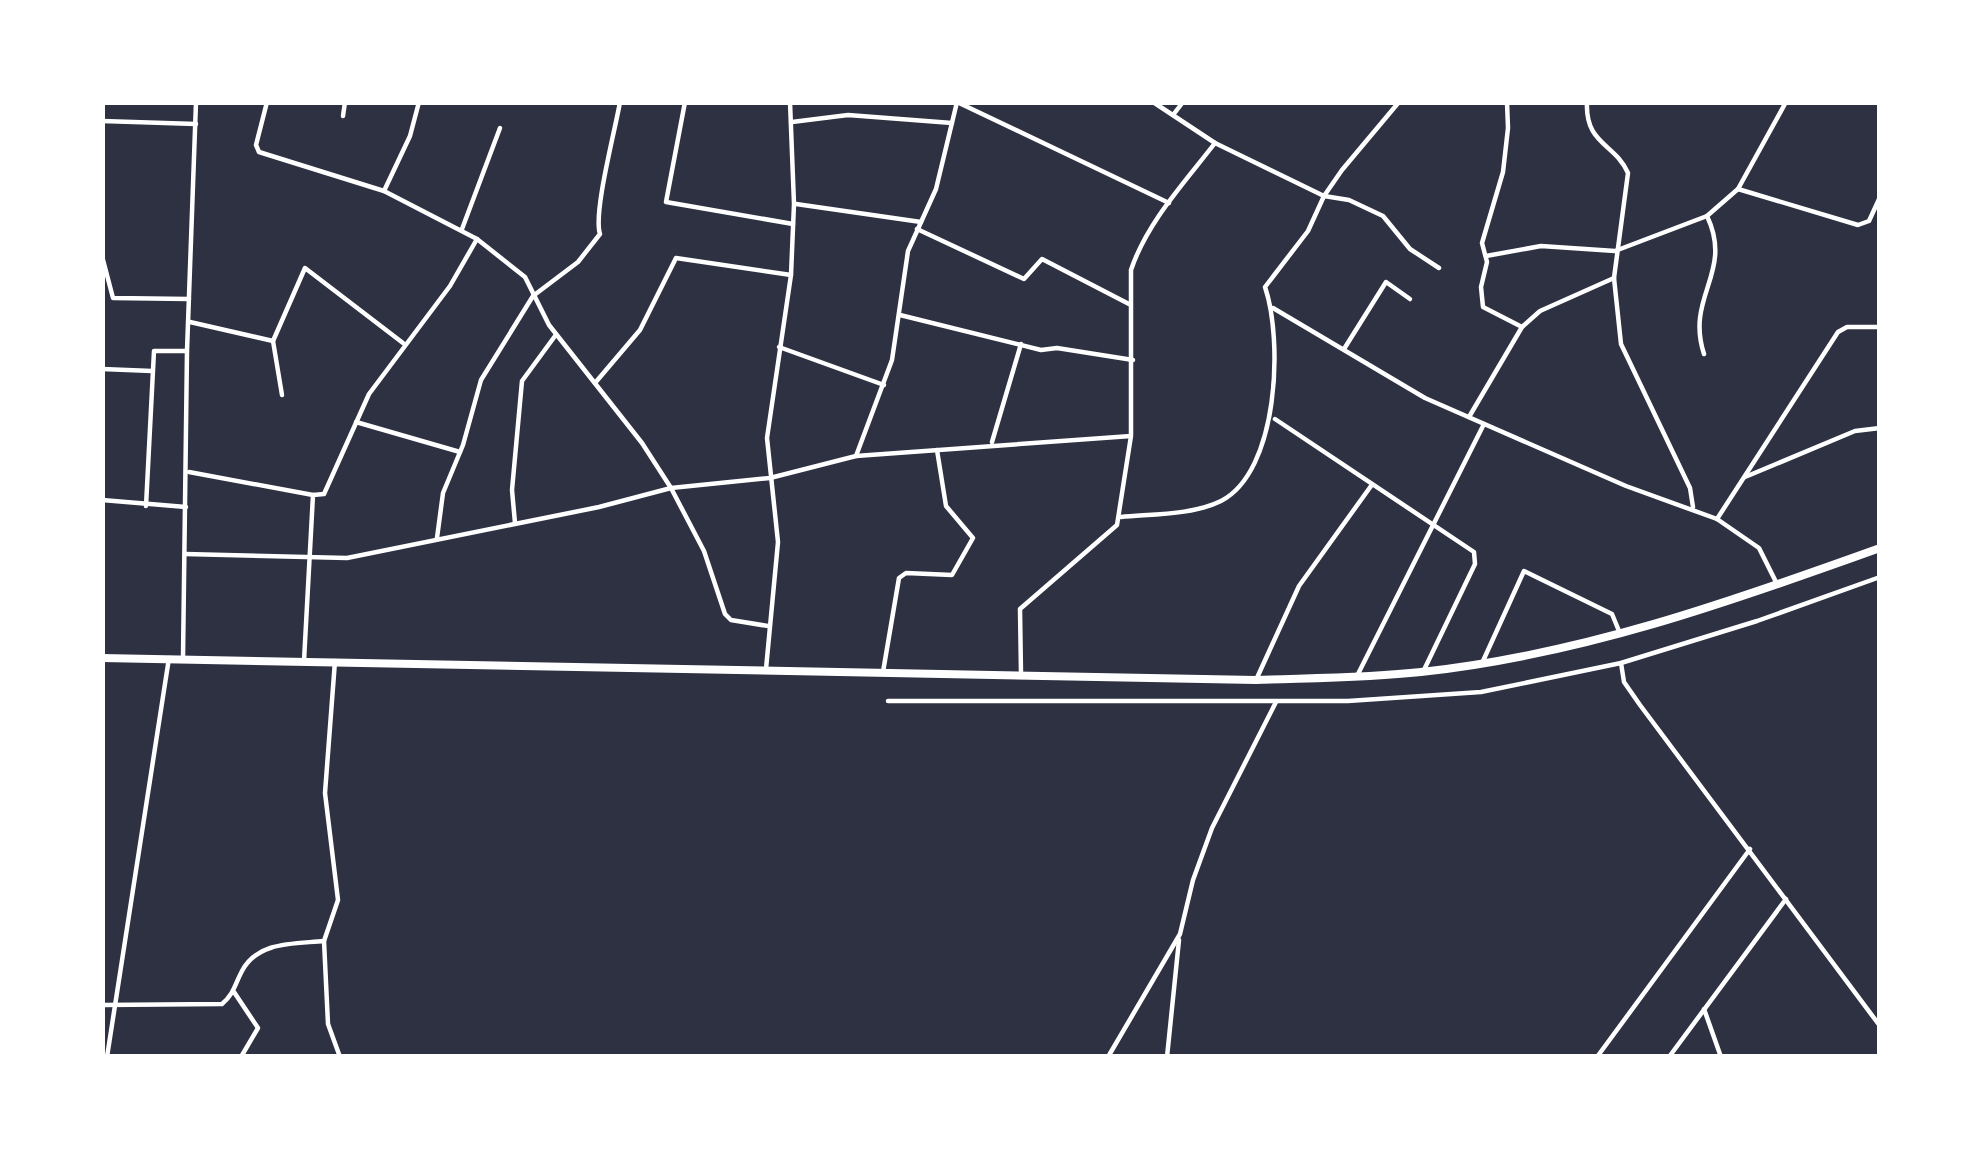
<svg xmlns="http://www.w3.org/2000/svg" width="1982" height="1159" viewBox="0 0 1982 1159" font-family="'Space Grotesk',sans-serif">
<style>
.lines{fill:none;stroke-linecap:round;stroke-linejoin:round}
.minor{stroke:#fff;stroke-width:4.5}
.trunk{stroke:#fff;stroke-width:8}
</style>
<rect width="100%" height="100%" fill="#2d3142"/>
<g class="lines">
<g class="minor">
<path d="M 267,102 L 256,145 L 259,152 L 384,191"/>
<path d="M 419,102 L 410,136 L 384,191 L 477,239 L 525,277 L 549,325 L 642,443 L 671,488 L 704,551 L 725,614 L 731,620 L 768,626"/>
<path d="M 685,102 L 666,202 L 793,224"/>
<path d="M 957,102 L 1169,203"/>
<path d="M 1153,102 L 1215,143 L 1324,196 L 1349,200 L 1383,216 L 1410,249 L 1439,268"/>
<path d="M 1507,102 L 1508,128 L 1503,172 L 1482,243 L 1487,262 L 1481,287 L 1483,307 L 1522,327"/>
<path d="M 1587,102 C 1585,145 1615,143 1628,173 L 1614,278 L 1621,344 L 1690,488 L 1693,507"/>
<path d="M 1173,115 L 1183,102"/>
<path d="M 343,116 L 345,102"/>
<path d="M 102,121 L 196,124"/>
<path d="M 792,122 L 848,115 L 952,123"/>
<path d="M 1738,189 L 1858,225 L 1869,221 L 1880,197"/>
<path d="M 796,204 L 921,222"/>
<path d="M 462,229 L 500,128"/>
<path d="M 917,229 L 1024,279 L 1042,259 L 1129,304"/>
<path d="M 102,256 L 113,298 L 189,299"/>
<path d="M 1486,256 L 1541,246 L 1615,251 L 1707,216 L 1738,189 L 1786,102"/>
<path d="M 1273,308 L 1425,398 L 1626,486 L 1717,519 L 1759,548 L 1776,582"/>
<path d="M 900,315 L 1041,350 L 1057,348 L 1133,360"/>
<path d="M 190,322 L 273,341"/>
<path d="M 779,347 L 884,385"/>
<path d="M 1344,349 L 1386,282 L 1410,299"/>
<path d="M 1704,354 C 1685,296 1734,273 1707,216"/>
<path d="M 102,369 L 152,371"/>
<path d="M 595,383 L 640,330 L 676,258 L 791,275"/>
<path d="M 282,395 L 273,341 L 305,268 L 403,343"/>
<path d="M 1469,417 L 1522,327 L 1540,311 L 1614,278"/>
<path d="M 1275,419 L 1474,552 L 1475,564 L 1423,672"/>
<path d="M 356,422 L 460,452"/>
<path d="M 1131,435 L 1131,270 C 1147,222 1185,182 1215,143"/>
<path d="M 992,442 L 1021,344"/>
<path d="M 856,456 L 892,360 L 908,251 L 936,189 L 957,102"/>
<path d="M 189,472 L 313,495"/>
<path d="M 1745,477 L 1855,431 L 1880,428"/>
<path d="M 102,500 L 186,507"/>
<path d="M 146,506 L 154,351 L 187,351"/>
<path d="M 1121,517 C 1152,514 1193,515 1221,501 C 1279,471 1283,340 1265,287 L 1308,231 L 1324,196 L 1342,170 L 1399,102"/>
<path d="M 1717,519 L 1838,332 L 1847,327 L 1880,327"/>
<path d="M 515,523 L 512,490 L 522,381 L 555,336"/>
<path d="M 437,538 L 443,493 L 463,445 L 481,380 L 533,296 L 578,262 L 600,234 C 593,213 615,131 620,102"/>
<path d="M 185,554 L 347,558 L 599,507 L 671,488 L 770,478 L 856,456 L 1131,436 L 1117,525 L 1020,609 L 1021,674"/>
<path d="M 183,658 L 187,351 L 196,102"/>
<path d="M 304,661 L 313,495 L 324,494 L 369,394 L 450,286 L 477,239"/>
<path d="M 335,661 L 325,793 L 338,900 L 324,941 L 328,1024 L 340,1057"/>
<path d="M 1483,661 L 1524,571 L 1612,614 L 1619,631"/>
<path d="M 1621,663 L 1624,682 L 1640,705 L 1880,1026"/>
<path d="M 766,669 L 778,542 L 767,438 L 791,275 L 794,204 L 790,102"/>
<path d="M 883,672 L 899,578 L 906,573 L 952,575 L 973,538 L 946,506 L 937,450"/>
<path d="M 1357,676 L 1484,424"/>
<path d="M 1256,680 L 1299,586 L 1371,486"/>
<path d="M 888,701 L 1348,701 L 1481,692 L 1621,663 L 1757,621 L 1880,577"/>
<path d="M 234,992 L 258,1028 L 241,1057"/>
<path d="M 102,1005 L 222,1004 C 234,994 235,984 242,971 C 258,941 294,944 324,941"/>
<path d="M 1704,1009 L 1721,1057"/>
<path d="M 107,1057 L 169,658"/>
<path d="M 1108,1057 L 1180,934 L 1193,880 L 1212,828 L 1276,702"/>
<path d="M 1167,1057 L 1179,940"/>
<path d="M 1597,1057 L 1750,849"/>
<path d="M 1669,1057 L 1786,899"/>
</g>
<path class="trunk" d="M 102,658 L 1256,680 C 1310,678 1366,678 1421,672 C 1580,655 1730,602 1880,548"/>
</g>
<rect width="1982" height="1159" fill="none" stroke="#ffffff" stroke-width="210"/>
</svg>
